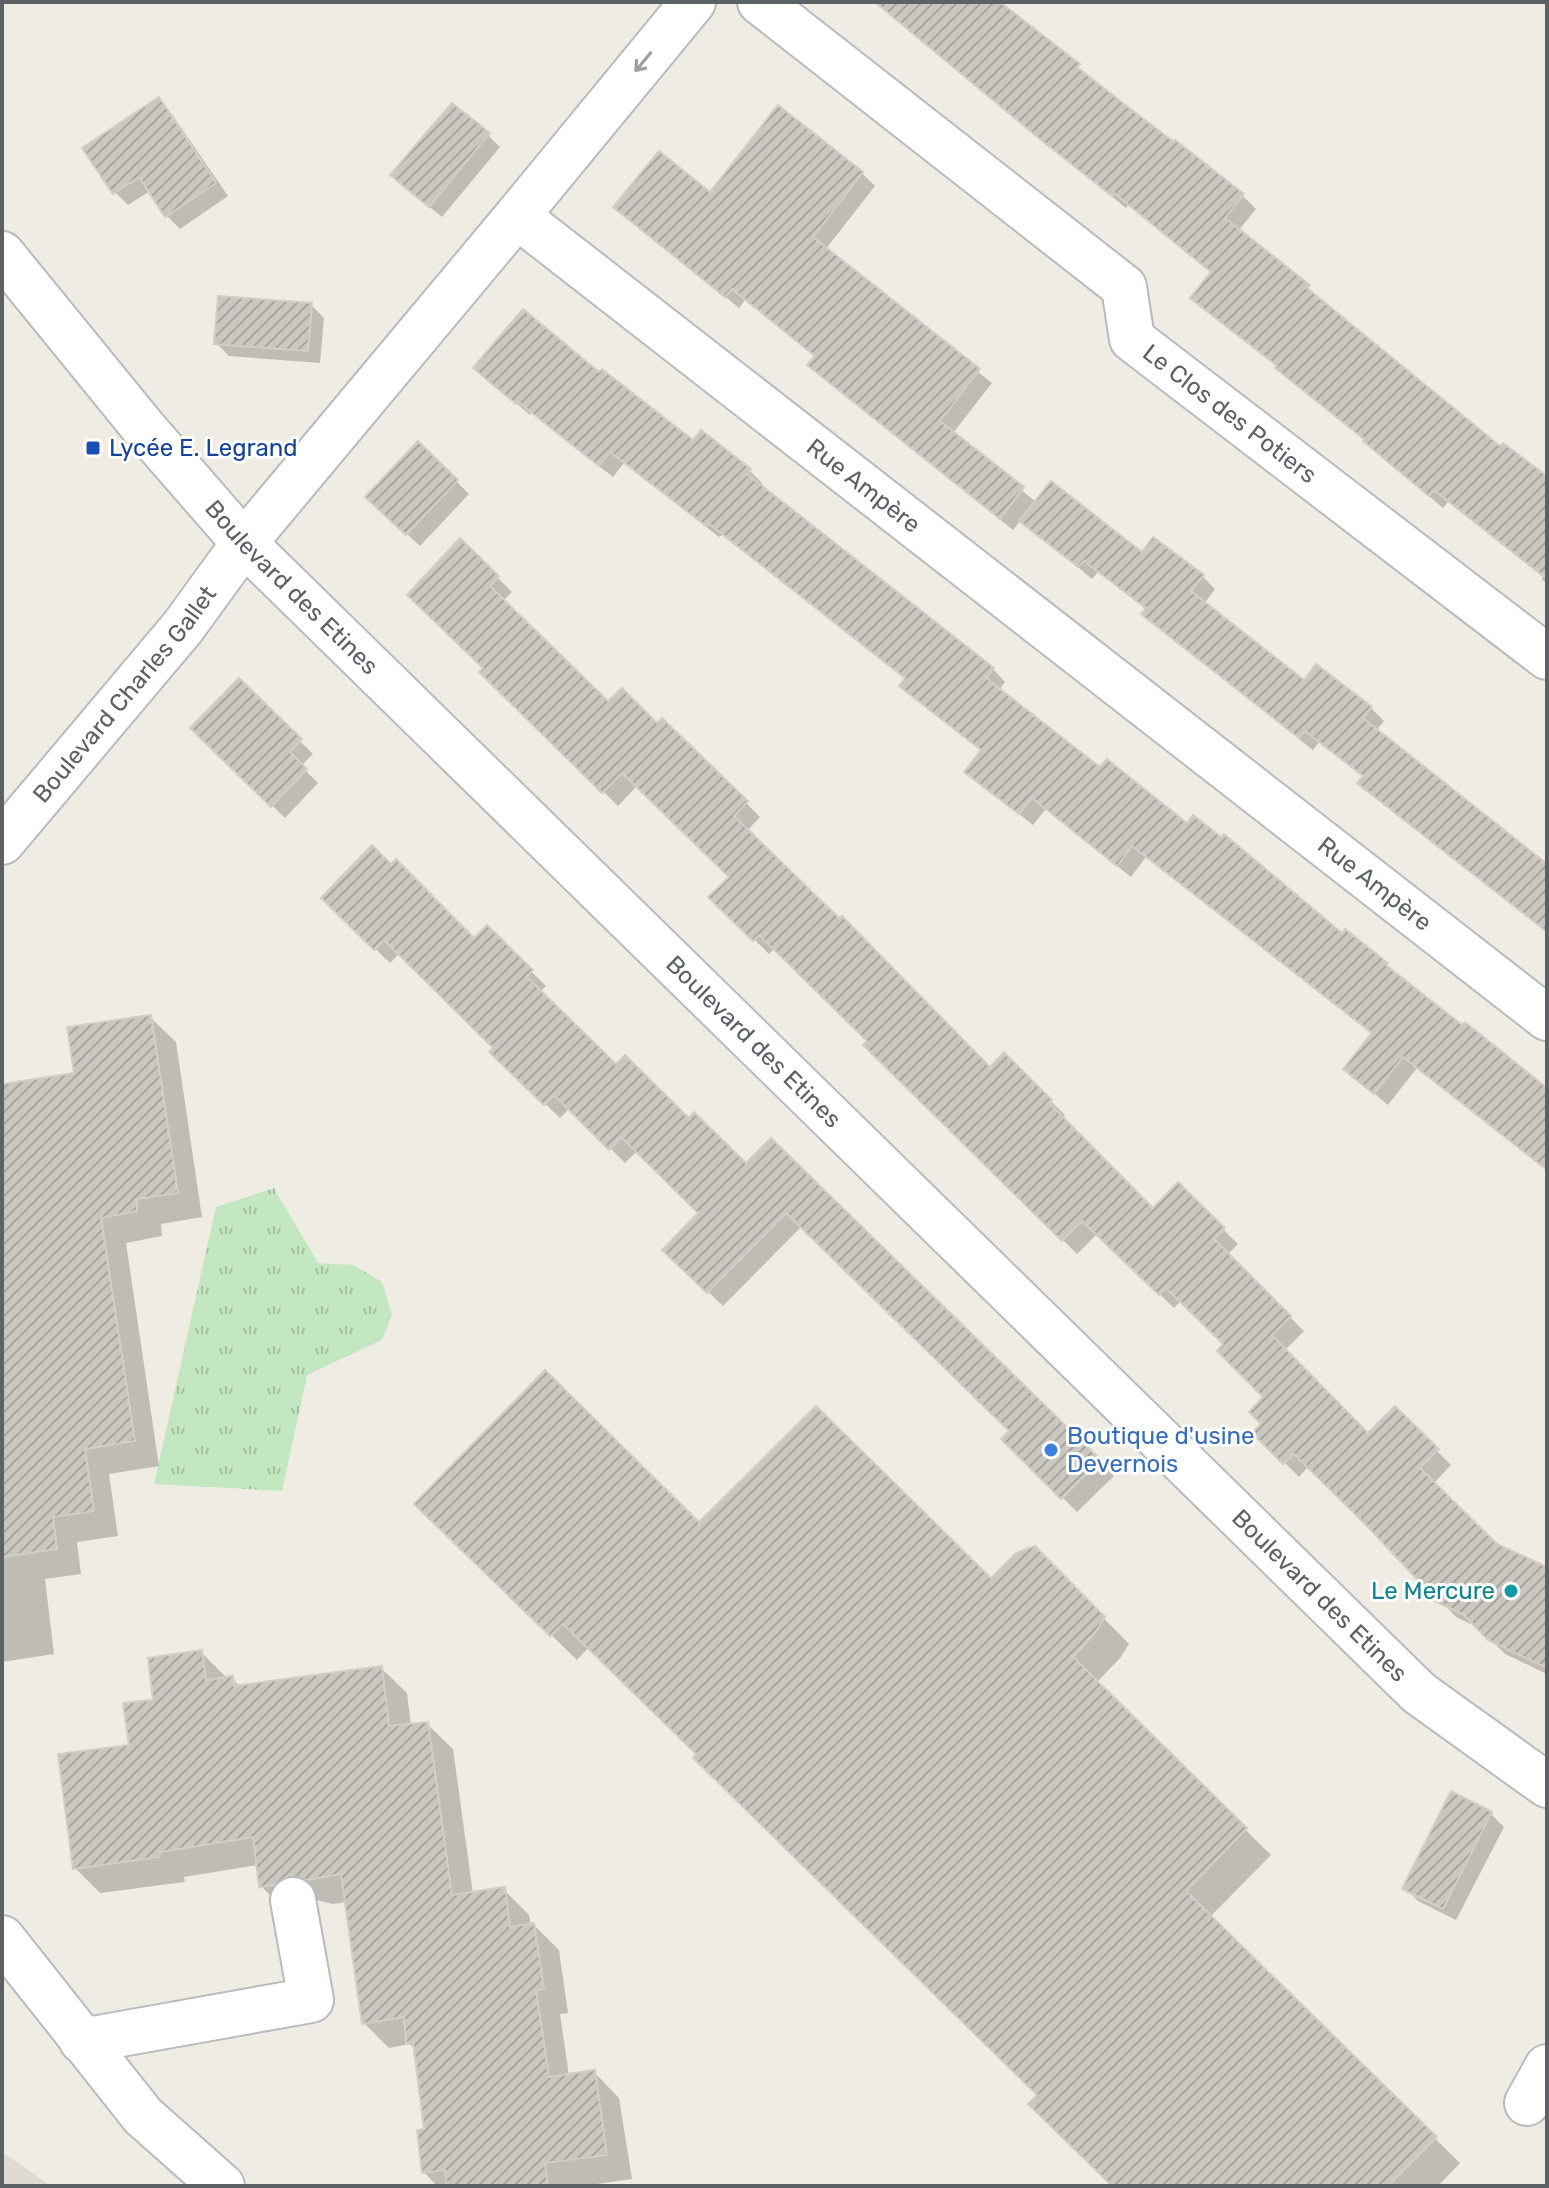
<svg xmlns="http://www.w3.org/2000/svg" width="1549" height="2188" viewBox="0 0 1549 2188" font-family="Rubik,sans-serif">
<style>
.education{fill:#dfdbd2}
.grass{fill:url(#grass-tufts)}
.shadow{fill:#0003}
.building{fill:url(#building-hatch);stroke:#d4cdc2;stroke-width:2}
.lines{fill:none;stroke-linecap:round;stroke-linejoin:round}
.minor-casing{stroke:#b7babe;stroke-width:48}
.minor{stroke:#fff;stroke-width:44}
.oneway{stroke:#9da0a3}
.transit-dot{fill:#1a4fb4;stroke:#fff;stroke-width:3}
.shop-dot{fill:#3f7fe0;stroke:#fff;stroke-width:3}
.culture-dot{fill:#0f9aa8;stroke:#fff;stroke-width:3}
.labels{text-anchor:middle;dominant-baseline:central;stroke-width:6;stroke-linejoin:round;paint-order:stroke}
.street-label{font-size:24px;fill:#5c6165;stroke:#fff}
.transit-label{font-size:24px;fill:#164399;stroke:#fff;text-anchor:start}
.shop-label{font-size:24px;fill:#366cbe;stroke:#fff;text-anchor:start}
.culture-label{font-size:24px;fill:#0d838f;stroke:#fff;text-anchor:end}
</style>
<defs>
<pattern id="grass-tufts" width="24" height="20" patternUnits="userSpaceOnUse" patternTransform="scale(2)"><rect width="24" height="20" fill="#c3e7c0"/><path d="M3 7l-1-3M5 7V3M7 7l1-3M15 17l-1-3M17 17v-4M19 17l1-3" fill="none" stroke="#a2bfa0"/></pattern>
<pattern id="building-hatch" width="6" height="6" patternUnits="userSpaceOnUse" patternTransform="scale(2)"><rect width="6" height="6" fill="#cac7c1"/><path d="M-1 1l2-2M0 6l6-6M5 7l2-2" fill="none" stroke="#a7a5a0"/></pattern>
</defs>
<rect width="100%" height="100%" fill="#efece4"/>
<path class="education" d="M 2,2152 L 51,2186 L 2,2186 Z"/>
<path class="grass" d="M 274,1188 L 318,1263 L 353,1265 L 382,1282 L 392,1315 L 382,1340 L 307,1375 L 282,1491 L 154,1484 L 216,1207 Z"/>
<g class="shadow">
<path d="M 887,2 L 1000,2 L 1091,79 L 1243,196 L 1256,209 L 1238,231 L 1308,287 L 1320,301 L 1500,449 L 1547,480 L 1547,584 L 1542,579 L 1543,577 L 1448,502 L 1443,508 L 1278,367 L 1206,311 L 1193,298 L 1212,273 L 1128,205 L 1126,208 L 896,20 L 883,7 Z"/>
<path d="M 158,99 L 171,113 L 228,196 L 180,229 L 167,216 L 150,191 L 128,205 L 115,192 Z"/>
<path d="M 488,135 L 500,147 L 442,217 L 405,187 Z"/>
<path d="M 862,173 L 875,186 L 825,250 L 992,383 L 953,433 L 1037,503 L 1142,555 L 1202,576 L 1215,589 L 1204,604 L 1304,682 L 1371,708 L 1384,721 L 1376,731 L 1547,866 L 1547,932 L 1373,796 L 1360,783 L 1364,777 L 1319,742 L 1313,750 L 1157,627 L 1144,614 L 1147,610 L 1098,572 L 1092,579 L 1021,520 L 1013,530 L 823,377 L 816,357 L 745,300 L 739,308 L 616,207 Z"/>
<path d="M 311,305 L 324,318 L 320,363 L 229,356 L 216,343 Z"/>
<path d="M 600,375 L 693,443 L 750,471 L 762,483 L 760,487 L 993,669 L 1005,682 L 999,690 L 1101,770 L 1187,825 L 1386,964 L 1399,977 L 1547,1092 L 1547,1170 L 1417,1068 L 1388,1105 L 1345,1069 L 1373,1035 L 1146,857 L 1131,877 L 1046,809 L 1033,825 L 967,772 L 983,751 L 915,698 L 902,686 L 906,680 L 722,535 L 719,537 L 624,463 L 613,477 L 532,413 L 530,415 L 489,380 Z"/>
<path d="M 418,444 L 469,494 L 420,546 L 381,510 Z"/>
<path d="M 460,541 L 512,592 L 503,601 L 608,704 L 657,725 L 662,720 L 746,803 L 760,817 L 747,831 L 990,1070 L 1004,1055 L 1065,1115 L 1062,1118 L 1153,1211 L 1178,1185 L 1238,1244 L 1227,1255 L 1304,1331 L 1284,1351 L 1368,1435 L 1395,1409 L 1451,1465 L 1433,1484 L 1496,1545 L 1547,1570 L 1547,1674 L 1505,1654 L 1479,1628 L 1456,1617 L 1309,1466 L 1299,1477 L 1255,1433 L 1263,1424 L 1266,1397 L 1226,1344 L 1182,1300 L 1174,1308 L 1098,1233 L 1077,1254 L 866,1045 L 870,1041 L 775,948 L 769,954 L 711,897 L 732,877 L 637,786 L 618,806 L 482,672 L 486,668 Z"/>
<path d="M 239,681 L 313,754 L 301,766 L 318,783 L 285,818 L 193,728 Z"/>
<path d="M 323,898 L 474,941 L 487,928 L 546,986 L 540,992 L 616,1067 L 746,1166 L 771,1141 L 1114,1476 L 1077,1512 L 1004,1439 L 1011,1431 L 802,1226 L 723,1306 L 665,1250 L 700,1213 L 637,1151 L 625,1163 L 570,1108 L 560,1118 L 492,1052 L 496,1048 L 400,953 L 390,963 Z"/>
<path d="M 150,1017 L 176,1042 L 202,1217 L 161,1224 L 162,1236 L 126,1243 L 159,1466 L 109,1474 L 118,1536 L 77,1542 L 81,1574 L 45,1579 L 54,1654 L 2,1662 L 2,1086 L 76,1074 Z"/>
<path d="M 417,1504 L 699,1525 L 991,1581 L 1035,1548 L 1129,1644 L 1121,1657 L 1096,1683 L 1271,1855 L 1210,1917 L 1460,2163 L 1438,2186 L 1115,2186 L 1040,2095 L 589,1647 L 577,1660 Z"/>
<path d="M 201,1652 L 226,1677 L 232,1678 L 240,1687 L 381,1668 L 407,1693 L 411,1726 L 427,1724 L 453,1749 L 473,1894 L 504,1890 L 529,1915 L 531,1925 L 534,1925 L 559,1950 L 568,2013 L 560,2014 L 569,2076 L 594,2072 L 619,2098 L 632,2179 L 583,2186 L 437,2186 L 424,2172 L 426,2131 L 416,2050 L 410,2044 L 389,2048 L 364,2023 L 347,1902 L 333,1904 L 316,1900 L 300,1909 L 286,1912 L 261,1886 L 258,1865 L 184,1877 L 185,1882 L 100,1893 L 75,1868 L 155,1701 Z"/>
<path d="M 1452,1794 L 1491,1814 L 1504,1827 L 1456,1920 L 1418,1901 L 1405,1888 Z"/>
</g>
<g class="building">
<path d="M 875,2 L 1000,2 L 1080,64 L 1077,67 L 1124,104 L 1174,142 L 1175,140 L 1244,194 L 1225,218 L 1310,285 L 1307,288 L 1500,446 L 1503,443 L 1547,476 L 1547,579 L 1434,490 L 1429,496 L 1363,441 L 1364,439 L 1275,368 L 1277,366 L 1190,298 L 1211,272 L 1114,193 L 1112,196 L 1041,140 Z"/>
<path d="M 159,97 L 216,183 L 165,217 L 139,177 L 113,194 L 82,148 Z"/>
<path d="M 452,103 L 490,133 L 429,207 L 390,175 Z"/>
<path d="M 778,105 L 863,172 L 813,237 L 980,369 L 940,421 L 1024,487 L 1000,519 L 807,365 L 815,356 L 732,289 L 725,297 L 613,207 L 659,151 L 710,192 Z"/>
<path d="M 218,296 L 312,303 L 308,351 L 214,344 Z"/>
<path d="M 523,309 L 599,372 L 602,369 L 693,440 L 701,430 L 751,469 L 747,474 L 994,668 L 986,678 L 1100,767 L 1107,759 L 1187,823 L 1193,815 L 1221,837 L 1224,834 L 1342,933 L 1345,929 L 1388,963 L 1386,965 L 1462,1025 L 1465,1022 L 1547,1088 L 1547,1170 L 1403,1057 L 1374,1094 L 1343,1069 L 1372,1033 L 1132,846 L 1117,866 L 1032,798 L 1019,814 L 964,772 L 981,750 L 899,686 L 905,678 L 708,523 L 706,526 L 610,452 L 599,466 L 518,402 L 516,404 L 473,368 Z"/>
<path d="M 418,441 L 458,480 L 406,535 L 365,497 Z"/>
<path d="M 1051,481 L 1142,552 L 1153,537 L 1204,575 L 1191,591 L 1304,680 L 1316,664 L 1372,707 L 1363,718 L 1547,864 L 1547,932 L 1357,783 L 1363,776 L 1305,731 L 1299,738 L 1141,614 L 1146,608 L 1084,561 L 1078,567 L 1019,521 Z"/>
<path d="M 460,538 L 499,576 L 490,586 L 608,701 L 622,688 L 657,723 L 662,718 L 748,801 L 734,816 L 839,918 L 842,916 L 990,1067 L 1004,1052 L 1052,1100 L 1049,1103 L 1153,1208 L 1178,1182 L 1225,1228 L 1214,1239 L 1291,1316 L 1272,1335 L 1368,1433 L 1395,1406 L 1439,1449 L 1420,1468 L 1497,1544 L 1547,1567 L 1547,1668 L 1488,1640 L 1464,1615 L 1433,1600 L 1433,1596 L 1365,1524 L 1294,1454 L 1283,1464 L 1252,1433 L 1261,1424 L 1249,1412 L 1263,1397 L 1217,1351 L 1223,1344 L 1166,1288 L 1159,1295 L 1082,1221 L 1062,1241 L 863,1045 L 867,1041 L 759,935 L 753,941 L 708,897 L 729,877 L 622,773 L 602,793 L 479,672 L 483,668 L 407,595 Z"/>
<path d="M 239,678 L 302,739 L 290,752 L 307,769 L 271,807 L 190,728 Z"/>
<path d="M 372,845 L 391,864 L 396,859 L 474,938 L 487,925 L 533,970 L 527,977 L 616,1064 L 625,1055 L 689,1118 L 694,1112 L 746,1163 L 771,1138 L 1101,1460 L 1061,1499 L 1001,1439 L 1009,1431 L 786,1213 L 707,1293 L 662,1250 L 698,1213 L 621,1137 L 609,1150 L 554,1095 L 544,1105 L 489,1052 L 493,1048 L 384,940 L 374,950 L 321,898 Z"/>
<path d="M 151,1015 L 178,1193 L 137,1199 L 137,1211 L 101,1218 L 135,1441 L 85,1449 L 94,1511 L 53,1517 L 57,1549 L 2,1557 L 2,1084 L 74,1073 L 67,1027 Z"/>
<path d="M 545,1370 L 699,1522 L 816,1406 L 991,1578 L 1016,1553 L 1035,1546 L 1105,1617 L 1096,1632 L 1073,1657 L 1247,1828 L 1186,1891 L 1437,2137 L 1388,2186 L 1112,2186 L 1028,2104 L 1037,2095 L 693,1758 L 696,1754 L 563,1624 L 550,1636 L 414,1504 Z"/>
<path d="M 202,1650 L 206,1680 L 233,1676 L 234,1686 L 382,1666 L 389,1726 L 428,1722 L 452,1895 L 505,1887 L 510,1927 L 534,1923 L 544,1989 L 536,1990 L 549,2077 L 595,2070 L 607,2155 L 545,2163 L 548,2186 L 447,2186 L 445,2170 L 422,2173 L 417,2130 L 424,2129 L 413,2042 L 406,2043 L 404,2017 L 362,2024 L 341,1874 L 306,1880 L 289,1875 L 274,1885 L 259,1887 L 253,1837 L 160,1852 L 160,1857 L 73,1869 L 58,1754 L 129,1745 L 123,1703 L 153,1700 L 148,1658 Z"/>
<path d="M 1451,1791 L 1492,1812 L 1443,1909 L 1402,1889 Z"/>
</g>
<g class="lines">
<g class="minor-casing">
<g id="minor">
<path id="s1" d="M 760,2 L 1124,287 L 1132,339 L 1547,657"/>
<path d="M 517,216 L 693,2"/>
<path id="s2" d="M 2,254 L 143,427 L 244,543 L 1419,1693 L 1547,1785"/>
<path id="s3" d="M 2,842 L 183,627 L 244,543 L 517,216 L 1547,1018"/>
<path d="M 2,1938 L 143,2116 L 222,2186"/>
<path d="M 82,2041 L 311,2000 L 293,1900"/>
<path d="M 1527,2103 L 1547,2067"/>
</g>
</g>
<use href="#minor" class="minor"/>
</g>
<defs><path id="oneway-shaft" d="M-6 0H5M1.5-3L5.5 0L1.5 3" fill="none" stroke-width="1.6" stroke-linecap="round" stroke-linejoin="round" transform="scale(2)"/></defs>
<use class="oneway" href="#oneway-shaft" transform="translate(643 62) rotate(130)"/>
<rect class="transit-dot" x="85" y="440" width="16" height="16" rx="4"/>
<circle class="shop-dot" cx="1051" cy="1450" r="8"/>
<circle class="culture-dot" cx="1511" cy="1591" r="8"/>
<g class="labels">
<g class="street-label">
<text stroke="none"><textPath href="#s1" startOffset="638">Le Clos des Potiers</textPath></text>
<text stroke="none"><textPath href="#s3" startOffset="1250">Rue Ampère</textPath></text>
<text stroke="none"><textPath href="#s2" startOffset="442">Boulevard des Etines</textPath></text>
<text stroke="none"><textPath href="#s3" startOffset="192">Boulevard Charles Gallet</textPath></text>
<text stroke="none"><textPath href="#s3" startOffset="1898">Rue Ampère</textPath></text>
<text stroke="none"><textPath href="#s2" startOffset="1090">Boulevard des Etines</textPath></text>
<text stroke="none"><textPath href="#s2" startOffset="1882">Boulevard des Etines</textPath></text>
</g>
<g class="transit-label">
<text x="109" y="448">Lycée E. Legrand</text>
</g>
<g class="shop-label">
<text x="1067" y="1436">Boutique d'usine<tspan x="1067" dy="28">Devernois</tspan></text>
</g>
<g class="culture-label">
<text x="1495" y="1591">Le Mercure</text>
</g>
</g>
<rect width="1549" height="2188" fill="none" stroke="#5c6165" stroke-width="8"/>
</svg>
